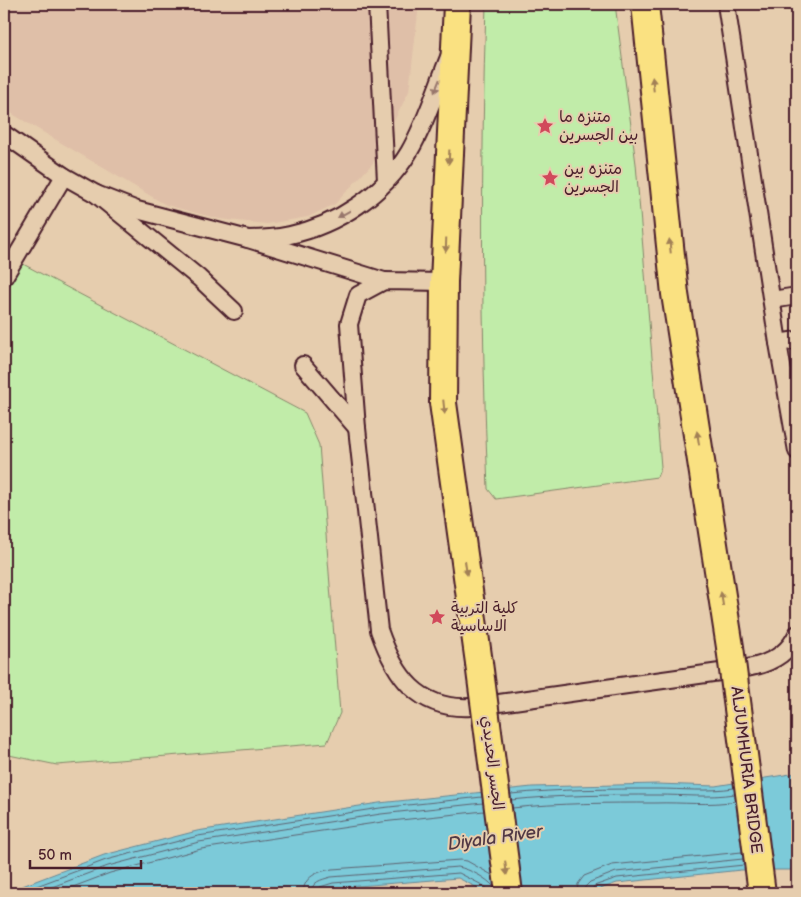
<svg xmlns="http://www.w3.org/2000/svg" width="801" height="897" viewBox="0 0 801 897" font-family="'Balsamiq Sans','Playpen Sans Arabic',sans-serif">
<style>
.built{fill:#dfbfa8}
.green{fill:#c1eca9;stroke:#86866a}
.water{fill:#7ccad9;stroke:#688693}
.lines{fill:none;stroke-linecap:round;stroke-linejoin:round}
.shore{stroke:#5e6371;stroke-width:1}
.street-casing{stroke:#4a1f2b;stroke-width:20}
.primary-casing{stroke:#4a1f2b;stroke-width:30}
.street{stroke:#e6cdae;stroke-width:16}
.primary{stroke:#fae181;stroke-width:26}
.primary-bridge-casing{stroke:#4a1f2b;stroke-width:30;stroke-linecap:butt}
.primary-bridge{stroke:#fae181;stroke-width:26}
.oneway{fill:#a28056}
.oneway2{fill:#98766c}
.labels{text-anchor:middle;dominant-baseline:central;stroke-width:4;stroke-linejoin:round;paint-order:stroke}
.poi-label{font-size:16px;fill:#4a1f2b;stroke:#e6cdae;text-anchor:start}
.street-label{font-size:16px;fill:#4a1f2b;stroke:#e6cdae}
.water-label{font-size:18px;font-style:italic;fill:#523945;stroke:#e6cdae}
</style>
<rect width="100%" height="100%" fill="#e6cdae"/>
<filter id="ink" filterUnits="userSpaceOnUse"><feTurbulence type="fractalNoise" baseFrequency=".02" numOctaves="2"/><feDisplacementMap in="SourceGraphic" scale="10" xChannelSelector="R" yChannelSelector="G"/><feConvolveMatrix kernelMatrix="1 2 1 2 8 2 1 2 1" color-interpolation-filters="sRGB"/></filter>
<g filter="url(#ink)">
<path class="built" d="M 4,4 L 419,4 L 409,91 L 373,163 L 335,204 L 308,217 L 267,224 L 219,219 L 166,205 L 4,109 Z"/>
<g class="green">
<path d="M 486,4 L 615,4 L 636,164 L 661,467 L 657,477 L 496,499 L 488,489 C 481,328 481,165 486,4 Z"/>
<path d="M 4,254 L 305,413 L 319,445 L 340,713 L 327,743 L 57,765 L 4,754 Z"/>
</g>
<path class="water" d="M 797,773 L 797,870 L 741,870 L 617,883 L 589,893 L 488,893 L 458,878 L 333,888 L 314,893 L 4,893 L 104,855 L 197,831 L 379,803 L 532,787 L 657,784 L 715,786 Z"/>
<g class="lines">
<g class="shore">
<path d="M 511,794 C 559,789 609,789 657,789 C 683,789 708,792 734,788"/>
<path d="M 511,800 C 559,795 609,795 658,795 C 684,795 709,798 735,794"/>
<path d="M 512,808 C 559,803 608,803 655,803 C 682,802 709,806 736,801"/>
<path d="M 18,893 L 106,860 L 198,836 L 380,808 L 482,797"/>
<path d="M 36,893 L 108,866 L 199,842 L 381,814 L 483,803"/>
<path d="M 57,893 L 110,873 L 201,849 L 382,822 L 484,811"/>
<path d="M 303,893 C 304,876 317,872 332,869 L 460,860 L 467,861 L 492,875"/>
<path d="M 311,893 C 312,881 321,880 331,877 L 458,867 C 469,869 487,878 494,887"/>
<path d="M 317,893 L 320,887 L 333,883 L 459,873 L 486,887 L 489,893"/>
<path d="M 577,893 L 578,884 L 584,876 L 612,865 L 742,852"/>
<path d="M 584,893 L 585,887 L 590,882 L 616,872 L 743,859"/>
<path d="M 591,893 L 594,886 L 617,878 L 744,865"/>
</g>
<g class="street-casing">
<g id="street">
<path d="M 377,4 L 386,181"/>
<path d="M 726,4 L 778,343 L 797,451"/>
<path d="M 4,134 L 64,176 L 96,194 L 199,278 L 234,311"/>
<path d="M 96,194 L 137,210 L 248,239 L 384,281"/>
<path d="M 248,239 C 262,239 276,238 290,235 C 337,225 384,194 409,152 C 426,123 436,89 449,57"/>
<path d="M 4,277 L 64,176"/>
<path d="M 444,282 L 384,281 L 358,295 L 349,324 L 357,428 L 379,630 C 395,676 418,710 471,707"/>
<path d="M 772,300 L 797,296"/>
<path d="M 778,343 L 797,340"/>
<path d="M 303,365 L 357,428"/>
<path d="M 747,668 C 769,664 788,655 797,634"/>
<path d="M 499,703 L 720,672"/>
</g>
</g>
<g class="primary-casing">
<g id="primary">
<path d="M 457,4 L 444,282 L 443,403 L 479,663"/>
<path d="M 645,4 L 675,294 L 730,647"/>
</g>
</g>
<use href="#street" class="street"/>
<use href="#primary" class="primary"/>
<g class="primary-bridge-casing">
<g id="primary-bridge">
<path d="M 730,647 L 762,893"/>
<path d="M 479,663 L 509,893"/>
</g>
</g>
<use href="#primary-bridge" class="primary-bridge"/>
</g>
<defs><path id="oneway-solid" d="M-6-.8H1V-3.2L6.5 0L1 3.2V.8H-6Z" transform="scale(1.25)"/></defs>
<g class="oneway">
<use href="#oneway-solid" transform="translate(653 84) rotate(-96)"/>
<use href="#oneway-solid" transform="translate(449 157) rotate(93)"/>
<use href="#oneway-solid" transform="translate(446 245) rotate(92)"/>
<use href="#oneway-solid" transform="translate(670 246) rotate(-96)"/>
<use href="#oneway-solid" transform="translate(444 407) rotate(84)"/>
<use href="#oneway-solid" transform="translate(698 438) rotate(-99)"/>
<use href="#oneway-solid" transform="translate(466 568) rotate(82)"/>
<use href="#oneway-solid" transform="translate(722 599) rotate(-99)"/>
<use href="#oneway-solid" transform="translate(506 868) rotate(83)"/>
</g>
<g class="oneway2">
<use href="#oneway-solid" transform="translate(437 86) rotate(112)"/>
<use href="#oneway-solid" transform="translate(344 214) rotate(151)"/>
</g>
</g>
<defs>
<g id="sight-bare" transform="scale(1.35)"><path d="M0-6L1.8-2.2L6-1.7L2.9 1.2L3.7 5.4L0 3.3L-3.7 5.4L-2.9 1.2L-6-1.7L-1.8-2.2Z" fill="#d1495b" stroke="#e6cdae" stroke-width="2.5" paint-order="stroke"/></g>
</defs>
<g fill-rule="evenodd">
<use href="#sight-bare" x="545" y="126"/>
<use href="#sight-bare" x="550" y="178"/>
<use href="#sight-bare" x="437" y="617"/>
</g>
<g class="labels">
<g class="poi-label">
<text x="559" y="117">متنزه ما<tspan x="559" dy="18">بين الجسرين</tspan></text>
<text x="564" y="169">متنزه بين<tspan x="564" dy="18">الجسرين</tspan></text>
<text x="451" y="608">كلية التربية<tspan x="451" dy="18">الاساسية</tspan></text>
</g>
<g class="street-label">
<text transform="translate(492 763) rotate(83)">الجسر الحديدي</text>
<text transform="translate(746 770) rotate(83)">ALJUMHURIA BRIDGE</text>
</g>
<g class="water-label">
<text transform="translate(495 838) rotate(-8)">Diyala River</text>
</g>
</g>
<rect width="801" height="897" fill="none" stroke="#e6cdae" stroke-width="20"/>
<rect x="10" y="10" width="781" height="877" fill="none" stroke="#4a1f2b" stroke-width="2" filter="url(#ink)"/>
<path d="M30 860v8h111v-8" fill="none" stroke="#4a1f2b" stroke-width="2.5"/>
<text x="38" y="860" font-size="15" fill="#4a1f2b" stroke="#e6cdae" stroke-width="4" paint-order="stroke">50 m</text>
</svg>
